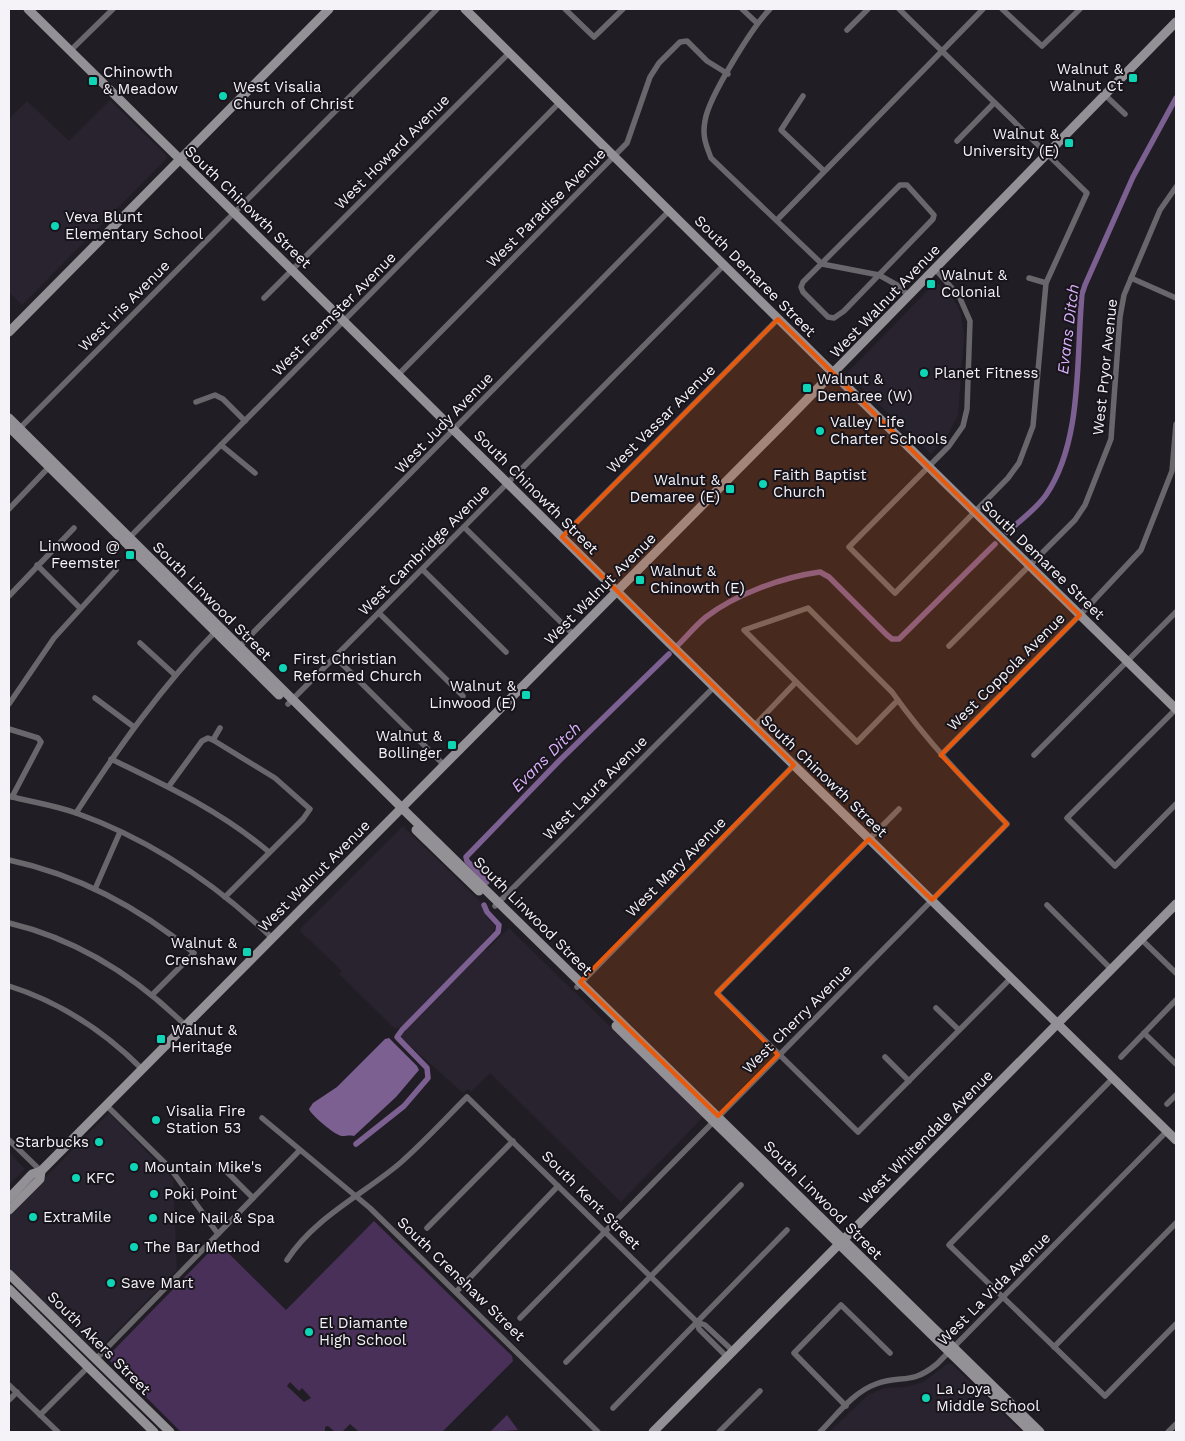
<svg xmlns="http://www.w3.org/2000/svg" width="1185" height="1441" viewBox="0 0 1185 1441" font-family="'Work Sans',sans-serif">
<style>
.built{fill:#29222f}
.green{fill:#483059;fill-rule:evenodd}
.water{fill:#7c6091}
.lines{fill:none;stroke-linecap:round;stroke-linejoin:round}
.canal{stroke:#7c6091;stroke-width:5.5}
.street{stroke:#69676b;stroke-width:5.5}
.secondary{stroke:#939096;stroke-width:9}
.marked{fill:#e8590c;fill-opacity:0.2;stroke:#e8590c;stroke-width:4;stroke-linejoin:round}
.poi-dot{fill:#0dd5b5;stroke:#18141b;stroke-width:2}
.labels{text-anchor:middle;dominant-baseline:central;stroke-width:4;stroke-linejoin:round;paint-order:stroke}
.poi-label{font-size:15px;fill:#f5f3f8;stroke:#18141b;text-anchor:start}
.street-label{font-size:15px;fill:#f5f3f8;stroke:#18141b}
.water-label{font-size:16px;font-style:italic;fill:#dbb2fc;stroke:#18141b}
</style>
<rect width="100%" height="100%" fill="#211d24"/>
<g class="built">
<path d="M 110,100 L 167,156 L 166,159 L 22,305 L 9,292 L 9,119 L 27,101 L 69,141 Z"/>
<path d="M 936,282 L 946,289 L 955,302 L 961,313 L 964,335 L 958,415 L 947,437 L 931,454 L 848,375 L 848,372 Z"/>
<path d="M 403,826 L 479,900 L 486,916 L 495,926 L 493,932 L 481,945 L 486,951 L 509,928 L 703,1117 L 621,1202 L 490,1073 L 471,1092 L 468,1089 L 463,1093 L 399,1036 L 403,1031 L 399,1027 L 396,1029 L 393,1027 L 339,974 L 342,971 L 300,931 L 301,928 Z"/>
<path d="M 109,1113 L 173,1179 L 177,1270 L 101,1347 L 91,1347 L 9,1268 L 9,1214 Z"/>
<path d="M 9,1152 L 25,1169 L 9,1185 Z"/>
<path d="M 947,1364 L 952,1364 L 1022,1432 L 829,1432 L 868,1395 L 884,1388 L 906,1387 L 923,1382 Z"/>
</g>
<g class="green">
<path d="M 374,1221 L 512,1356 L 513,1361 L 442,1432 L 359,1432 L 350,1424 L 342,1432 L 335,1432 L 328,1426 L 325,1427 L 325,1432 L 181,1432 L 110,1361 L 110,1354 L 218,1243 L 286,1310 ZM 290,1382 L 299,1391 L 302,1388 L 311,1398 L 304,1402 L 287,1386 Z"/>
<path d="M 507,1415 L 518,1430 L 490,1432 Z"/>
</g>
<path class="water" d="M 389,1038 L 417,1066 L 419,1070 L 396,1097 L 354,1136 C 349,1135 347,1136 342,1136 C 336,1136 311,1115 309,1109 L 313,1103 L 337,1087 L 385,1039 Z"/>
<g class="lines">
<g class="canal">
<path d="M 1007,532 C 1020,521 1036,509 1046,495 C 1083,440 1076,358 1082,294 L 1085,285 L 1133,177 L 1176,98"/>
<path d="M 679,644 C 688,635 696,625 706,617 C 736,594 783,577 820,572 L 829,577 L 887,635 L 892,639 L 899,639 L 995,544"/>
<path d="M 487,882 L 467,861 L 466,857 L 559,761 L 669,654"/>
<path d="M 404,1028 L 498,932 L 499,925 L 487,912 L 484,905"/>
<path d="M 356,1144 L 404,1106 L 428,1078 L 427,1068 L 397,1037 L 402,1030"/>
</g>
<g class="street">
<path d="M 565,9 L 594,37 L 623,9"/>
<path d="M 742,9 L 757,23"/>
<path d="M 770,9 C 753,26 708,98 705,121 C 702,136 706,145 711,158 L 822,264 L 879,275 L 897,285 L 909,296"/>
<path d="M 899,9 L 1087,193 L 1046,283 L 1033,426 L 1019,463 L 1008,478 L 895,593 L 849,547 L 949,446 L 963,426 L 967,409 L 970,321 L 959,296 L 935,269"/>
<path d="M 1002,9 L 1042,46 L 1080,9"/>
<path d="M 847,30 L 868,9"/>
<path d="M 70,51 L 113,9"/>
<path d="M 1105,95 L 1125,114"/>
<path d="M 803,96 L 781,130 L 823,170"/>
<path d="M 957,141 L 994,103"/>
<path d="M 900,185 L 907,185 L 934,215 L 933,219 L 844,311 L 834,318 L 828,317 L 803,292 L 801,287 L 803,282 Z"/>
<path d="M 777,220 L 983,9"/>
<path d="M 1029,278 L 1046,283"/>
<path d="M 1131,278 L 1176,298"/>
<path d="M 264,298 L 510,52"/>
<path d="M 398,375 L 627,143 L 650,77 L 659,63 L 680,42 L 687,41 L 707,61 L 728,74"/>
<path d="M 196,402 L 215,395 L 223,399 L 245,421"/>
<path d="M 19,429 L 437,9"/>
<path d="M 221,445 L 255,473"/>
<path d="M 9,509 L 49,467"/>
<path d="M 464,527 L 574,635"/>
<path d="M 562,537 L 778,319"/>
<path d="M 128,539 L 560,102"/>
<path d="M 37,565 L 80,608"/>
<path d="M 423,570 L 506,652"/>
<path d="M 9,596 L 74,528"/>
<path d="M 379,613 L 463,696"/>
<path d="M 140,643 L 175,675"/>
<path d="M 949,646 L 1075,520 L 1085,505 L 1111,439 L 1120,317 L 1124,295 L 1160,210 L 1176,187"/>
<path d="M 238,648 L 670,210"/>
<path d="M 335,657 L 444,765"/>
<path d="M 95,698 L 134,727"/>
<path d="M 9,704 L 54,638 L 116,570"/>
<path d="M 288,704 L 725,264"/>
<path d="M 1176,709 L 1067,818 L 1115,866 L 1176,804"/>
<path d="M 754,726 L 796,682"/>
<path d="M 9,729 L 38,738 L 41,742 L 12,797"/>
<path d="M 213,740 L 275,778 L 310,809 L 303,819 L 225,897"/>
<path d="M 941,755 L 1080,615 L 1141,550 L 1172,471 L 1176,424"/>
<path d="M 1034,755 L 1176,612"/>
<path d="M 111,759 C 167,786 221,811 269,852"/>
<path d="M 169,786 L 202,741 L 208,738 L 213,740 L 220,728"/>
<path d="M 9,796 C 31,802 54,805 76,813 C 149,839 216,884 272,938"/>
<path d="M 899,809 L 717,993 L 858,1132 L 1011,978"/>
<path d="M 76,813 C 118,748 162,686 216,631"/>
<path d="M 9,860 C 78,875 140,908 194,953 L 152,995"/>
<path d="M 95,889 L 120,832"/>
<path d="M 1047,905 L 1111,969"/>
<path d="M 495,906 L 714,687"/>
<path d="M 9,923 C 76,939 136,977 185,1025"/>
<path d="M 1141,939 L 1176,973"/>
<path d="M 9,986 C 60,1002 104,1031 142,1069"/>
<path d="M 577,987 L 794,765"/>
<path d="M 936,1008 L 959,1030"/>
<path d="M 1144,1033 L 1176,1064"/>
<path d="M 885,1057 L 909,1081"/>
<path d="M 1121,1057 L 1176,1000"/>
<path d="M 1113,1078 L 949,1245 L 1105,1396 L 1176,1324"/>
<path d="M 1167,1104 L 1176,1095"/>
<path d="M 106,1105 L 170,1168 L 218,1234"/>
<path d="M 262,1118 L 370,1208 L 598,1432"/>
<path d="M 9,1140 L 41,1171"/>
<path d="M 219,1164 L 253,1198"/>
<path d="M 427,1228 L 513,1141"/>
<path d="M 287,1260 C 314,1218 362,1195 399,1164 C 423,1143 445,1119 467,1097 L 697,1322 L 705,1325 L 733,1351"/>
<path d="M 456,1292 L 558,1186"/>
<path d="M 520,1318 L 1007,824 C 966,782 926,740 892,692 L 808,608 L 744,630 L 857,742 L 898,700"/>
<path d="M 697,1322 L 699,1329 L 727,1357"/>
<path d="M 1054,1347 L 1176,1223"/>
<path d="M 96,1359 L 299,1151"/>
<path d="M 566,1362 L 741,1185"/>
<path d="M 9,1385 L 58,1432"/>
<path d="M 9,1400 L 17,1392"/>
<path d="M 846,1406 L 794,1353 L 841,1305 L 890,1353"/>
<path d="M 613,1408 L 787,1230"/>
<path d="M 40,1415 L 88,1367"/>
<path d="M 719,1432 L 760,1391"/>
<path d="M 820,1432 C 836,1416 853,1392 876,1384 C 903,1374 910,1386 937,1364 L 1167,1131"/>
<path d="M 1168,1432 L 1176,1424"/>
</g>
<g class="secondary">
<path d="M 28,9 L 654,628 L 1176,1140"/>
<path d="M 465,9 L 833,373 L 1176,709"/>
<path d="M 9,332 L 329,9"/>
<path d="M 9,418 L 408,814 L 1040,1432"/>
<path d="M 9,427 L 279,695"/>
<path d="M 416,830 L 479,891"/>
<path d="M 616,1026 L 1031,1432"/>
<path d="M 9,1198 L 32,1174 L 41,1171 L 782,425 L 1176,22"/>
<path d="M 9,1210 L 40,1179 L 41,1171"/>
<path d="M 9,1274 L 170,1432"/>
<path d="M 9,1289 L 154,1432"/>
<path d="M 653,1432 L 1176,904"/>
</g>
</g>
<path class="marked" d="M 778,319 L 1080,615 L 941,755 L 1007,824 L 932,900 L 869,839 L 717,993 L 778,1055 L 718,1116 L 580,982 L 794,765 L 562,537 Z"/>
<g class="poi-dot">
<rect x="1128" y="73" width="10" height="10" rx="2.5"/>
<rect x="88" y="76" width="10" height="10" rx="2.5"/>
<circle cx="223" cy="96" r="5"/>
<rect x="1064" y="138" width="10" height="10" rx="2.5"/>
<circle cx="55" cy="226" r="5"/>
<rect x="926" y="279" width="10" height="10" rx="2.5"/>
<circle cx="924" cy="373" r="5"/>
<rect x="802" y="383" width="10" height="10" rx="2.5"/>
<circle cx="820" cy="431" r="5"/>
<circle cx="763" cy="484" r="5"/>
<rect x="725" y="484" width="10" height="10" rx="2.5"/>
<rect x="125" y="550" width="10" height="10" rx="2.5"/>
<rect x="635" y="575" width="10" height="10" rx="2.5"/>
<circle cx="283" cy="668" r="5"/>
<rect x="521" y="690" width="10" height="10" rx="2.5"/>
<rect x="447" y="740" width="10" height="10" rx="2.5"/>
<rect x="242" y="947" width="10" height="10" rx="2.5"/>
<rect x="156" y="1034" width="10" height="10" rx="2.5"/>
<circle cx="156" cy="1120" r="5"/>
<circle cx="99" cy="1142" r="5"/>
<circle cx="134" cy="1167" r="5"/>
<circle cx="76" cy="1178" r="5"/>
<circle cx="154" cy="1194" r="5"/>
<circle cx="33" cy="1217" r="5"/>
<circle cx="153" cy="1218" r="5"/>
<circle cx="134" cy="1247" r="5"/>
<circle cx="111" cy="1283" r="5"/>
<circle cx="309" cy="1332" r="5"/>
<circle cx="926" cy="1398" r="5"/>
</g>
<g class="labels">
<g class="poi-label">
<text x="1123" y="69" text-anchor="end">Walnut &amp;<tspan x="1123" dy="17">Walnut Ct</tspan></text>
<text x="103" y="72">Chinowth<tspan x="103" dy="17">&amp; Meadow</tspan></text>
<text x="233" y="87">West Visalia<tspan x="233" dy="17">Church of Christ</tspan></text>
<text x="1059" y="134" text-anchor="end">Walnut &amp;<tspan x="1059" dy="17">University (E)</tspan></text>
<text x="65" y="217">Veva Blunt<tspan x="65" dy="17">Elementary School</tspan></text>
<text x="941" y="275">Walnut &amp;<tspan x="941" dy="17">Colonial</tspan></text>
<text x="934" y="373">Planet Fitness</text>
<text x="817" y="379">Walnut &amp;<tspan x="817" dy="17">Demaree (W)</tspan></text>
<text x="830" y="422">Valley Life<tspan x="830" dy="17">Charter Schools</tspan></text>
<text x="773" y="475">Faith Baptist<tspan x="773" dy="17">Church</tspan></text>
<text x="720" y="480" text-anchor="end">Walnut &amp;<tspan x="720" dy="17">Demaree (E)</tspan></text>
<text x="120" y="546" text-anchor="end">Linwood @<tspan x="120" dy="17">Feemster</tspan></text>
<text x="650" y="571">Walnut &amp;<tspan x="650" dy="17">Chinowth (E)</tspan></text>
<text x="293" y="659">First Christian<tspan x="293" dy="17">Reformed Church</tspan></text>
<text x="516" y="686" text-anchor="end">Walnut &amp;<tspan x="516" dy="17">Linwood (E)</tspan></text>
<text x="442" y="736" text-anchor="end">Walnut &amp;<tspan x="442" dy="17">Bollinger</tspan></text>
<text x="237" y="943" text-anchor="end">Walnut &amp;<tspan x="237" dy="17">Crenshaw</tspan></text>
<text x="171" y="1030">Walnut &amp;<tspan x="171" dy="17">Heritage</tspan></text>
<text x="166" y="1111">Visalia Fire<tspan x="166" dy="17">Station 53</tspan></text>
<text x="89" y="1142" text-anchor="end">Starbucks</text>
<text x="144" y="1167">Mountain Mike's</text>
<text x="86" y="1178">KFC</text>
<text x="164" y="1194">Poki Point</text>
<text x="43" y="1217">ExtraMile</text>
<text x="163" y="1218">Nice Nail &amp; Spa</text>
<text x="144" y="1247">The Bar Method</text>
<text x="121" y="1283">Save Mart</text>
<text x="319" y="1323">El Diamante<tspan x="319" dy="17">High School</tspan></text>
<text x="936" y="1389">La Joya<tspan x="936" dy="17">Middle School</tspan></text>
</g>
<g class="street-label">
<text transform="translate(392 152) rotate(-45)">West Howard Avenue</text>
<text transform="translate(248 207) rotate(44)">South Chinowth Street</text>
<text transform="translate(546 208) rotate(-45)">West Paradise Avenue</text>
<text transform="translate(755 276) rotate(45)">South Demaree Street</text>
<text transform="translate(885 301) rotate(-46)">West Walnut Avenue</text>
<text transform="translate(124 306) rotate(-45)">West Iris Avenue</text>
<text transform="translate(334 314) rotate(-45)">West Feemster Avenue</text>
<text transform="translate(1105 367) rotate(-84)">West Pryor Avenue</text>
<text transform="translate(661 419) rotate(-45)">West Vassar Avenue</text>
<text transform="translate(444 423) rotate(-46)">West Judy Avenue</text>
<text transform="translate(536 492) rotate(45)">South Chinowth Street</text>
<text transform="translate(424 550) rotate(-45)">West Cambridge Avenue</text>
<text transform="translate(1043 560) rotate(44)">South Demaree Street</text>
<text transform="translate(600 589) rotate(-45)">West Walnut Avenue</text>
<text transform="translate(212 601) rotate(45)">South Linwood Street</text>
<text transform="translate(1006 672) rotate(-45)">West Coppola Avenue</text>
<text transform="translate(824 776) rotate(44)">South Chinowth Street</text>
<text transform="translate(595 788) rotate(-45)">West Laura Avenue</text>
<text transform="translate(676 867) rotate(-45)">West Mary Avenue</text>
<text transform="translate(314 876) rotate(-45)">West Walnut Avenue</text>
<text transform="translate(533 916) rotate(45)">South Linwood Street</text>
<text transform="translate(797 1019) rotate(-45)">West Cherry Avenue</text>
<text transform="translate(926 1137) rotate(-45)">West Whitendale Avenue</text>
<text transform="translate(591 1200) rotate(45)">South Kent Street</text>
<text transform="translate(823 1200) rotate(45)">South Linwood Street</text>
<text transform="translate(461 1279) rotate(44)">South Crenshaw Street</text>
<text transform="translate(994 1289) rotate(-45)">West La Vida Avenue</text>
<text transform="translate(99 1343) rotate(45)">South Akers Street</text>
</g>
<g class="water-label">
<text transform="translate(1068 329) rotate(-83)">Evans Ditch</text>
<text transform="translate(546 757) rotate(-45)">Evans Ditch</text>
</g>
</g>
<rect width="1185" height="1441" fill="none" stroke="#f5f3f8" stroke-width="20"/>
</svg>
